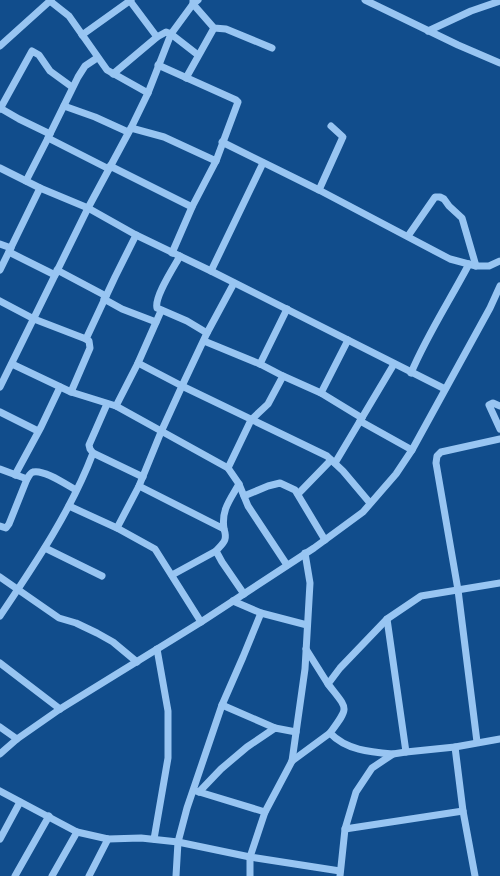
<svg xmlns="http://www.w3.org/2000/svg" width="500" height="876" viewBox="0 0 500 876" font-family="Helvetica,sans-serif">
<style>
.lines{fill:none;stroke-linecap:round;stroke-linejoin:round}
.minor{stroke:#98c5f2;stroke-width:7}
</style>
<rect width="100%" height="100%" fill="#114d8c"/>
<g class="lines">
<g class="minor">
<path d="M 193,0 L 193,4 L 214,28 L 226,29 L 272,48"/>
<path d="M 365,0 L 458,45 L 500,63"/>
<path d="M 50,1 L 69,16 L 107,70 L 148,93"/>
<path d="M 130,1 L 157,37"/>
<path d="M 428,31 L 471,11 L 500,1"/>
<path d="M 82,35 L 131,0"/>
<path d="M 0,46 L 51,0"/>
<path d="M 158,65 L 236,100 L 238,102 L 216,161 L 192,207 L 172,253"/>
<path d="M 113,74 L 157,37 L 166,32 L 171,34 L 193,4 L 198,0"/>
<path d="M 186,78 L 214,28"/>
<path d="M 64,106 L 95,117 L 128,132"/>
<path d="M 0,108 L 19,119 L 50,134"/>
<path d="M 0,109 L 32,51 L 39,55 L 50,71 L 72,87"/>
<path d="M 131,128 L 164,137 L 216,161"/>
<path d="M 48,138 L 109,169"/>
<path d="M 222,142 L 319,190 L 450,259 L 476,266 L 489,266 L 500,261"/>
<path d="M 110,166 L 192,207"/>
<path d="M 0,168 L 40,188 L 88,208 L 136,235 L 211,271 L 445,389"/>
<path d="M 26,181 L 48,138 L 78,77 L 85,66 L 97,58"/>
<path d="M 319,190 L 342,139 L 343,137 L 331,126"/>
<path d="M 408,236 L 435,197 L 440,197 L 444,199 L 449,206 L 462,218 L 476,266"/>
<path d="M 0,244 L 11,248"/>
<path d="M 9,252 L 55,275"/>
<path d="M 180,256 C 174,267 154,297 157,308 L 187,321 L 207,333"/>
<path d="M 0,270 L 40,188"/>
<path d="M 57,270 L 106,296"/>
<path d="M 211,271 L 263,163"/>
<path d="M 104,299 L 122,309 L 156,322"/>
<path d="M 0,301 L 34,319 L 86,339 L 115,277 L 136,235"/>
<path d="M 204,341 L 260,364 L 283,376 L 321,393 L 362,418"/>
<path d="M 138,363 L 182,386 L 327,456 L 343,471 L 370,503"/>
<path d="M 12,364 L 71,392 L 116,406 L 228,468 L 239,484 L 248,506 L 287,565"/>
<path d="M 260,364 L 287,309"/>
<path d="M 411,373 C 427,335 450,300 469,264"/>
<path d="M 0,387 L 88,208 L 131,128 L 148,93 L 171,34 L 198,55"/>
<path d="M 71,392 L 90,348 L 89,341 L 86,339"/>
<path d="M 321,393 L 348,340"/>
<path d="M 107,404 L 89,445 L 90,449 L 93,453 L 143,477"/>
<path d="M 116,406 L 138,363 L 161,311"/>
<path d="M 500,406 L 493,403 L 489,405 L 500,429"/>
<path d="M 0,412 L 38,431"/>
<path d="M 360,421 L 412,450"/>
<path d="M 335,463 L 394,364"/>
<path d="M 228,468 L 251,420 L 268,404 L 283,376"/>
<path d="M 0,469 L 27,479"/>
<path d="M 15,475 L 41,427 L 60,387"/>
<path d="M 139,486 L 224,529 C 221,510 230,500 239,484"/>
<path d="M 298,494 L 331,460"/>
<path d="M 244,496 L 268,486 L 280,483 L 295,490 L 325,540"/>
<path d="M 69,506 L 117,528 L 155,549 L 201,622"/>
<path d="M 0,526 L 6,528 L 9,524 L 27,479 C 29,476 30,473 33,472 C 44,469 67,485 76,490"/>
<path d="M 117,528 L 139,486 L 161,432 L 182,386 L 207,333 L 234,283"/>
<path d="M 224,529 C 228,541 223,543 216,551 L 222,562 L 244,594"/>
<path d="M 45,548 L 102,576"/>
<path d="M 172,575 L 216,551"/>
<path d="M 0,577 L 59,618 L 76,623 L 97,633 L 113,642 L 137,662"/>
<path d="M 233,601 L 261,613 L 307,625"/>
<path d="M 0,616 C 35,564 71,511 93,453"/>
<path d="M 387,619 L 406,752"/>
<path d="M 306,649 L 328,684"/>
<path d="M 0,663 L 60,709"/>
<path d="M 222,705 L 275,728"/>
<path d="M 0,727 L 17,739"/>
<path d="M 477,742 L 458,590 L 436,463 L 437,456 L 441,452 L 500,439"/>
<path d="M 455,747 L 463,811 L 475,876"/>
<path d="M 0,754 L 17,739 L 60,709 L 201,622 L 314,548 L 363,512 L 396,474 L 412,450 L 490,308 L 500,286"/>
<path d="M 393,754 C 370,752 346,750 330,733 C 350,706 348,710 328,684 L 340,668 L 387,619 L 421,596 L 500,583"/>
<path d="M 292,761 L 330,733"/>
<path d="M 0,791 L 77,832 L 108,839 L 141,838 L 178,842 L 250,857 L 340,871"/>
<path d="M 196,791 L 265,812"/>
<path d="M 199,792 L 221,769 L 247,747 L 275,728 L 296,732"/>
<path d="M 345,829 L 463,811"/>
<path d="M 0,839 L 20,802"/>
<path d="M 154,839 L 168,758 L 168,711 L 157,649"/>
<path d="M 15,876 L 49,816"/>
<path d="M 52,876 L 77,832"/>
<path d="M 89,876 L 108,839"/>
<path d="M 176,876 L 178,842 L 187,808 L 222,705 L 243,657 L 261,613"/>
<path d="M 250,876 L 250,857 L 265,812 L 292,761 L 305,669 L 310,583 L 305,553"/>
<path d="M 340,876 L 345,829 L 356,792 L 372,768 L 393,754 L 406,752 L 455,747 L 500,739"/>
</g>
</g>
</svg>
